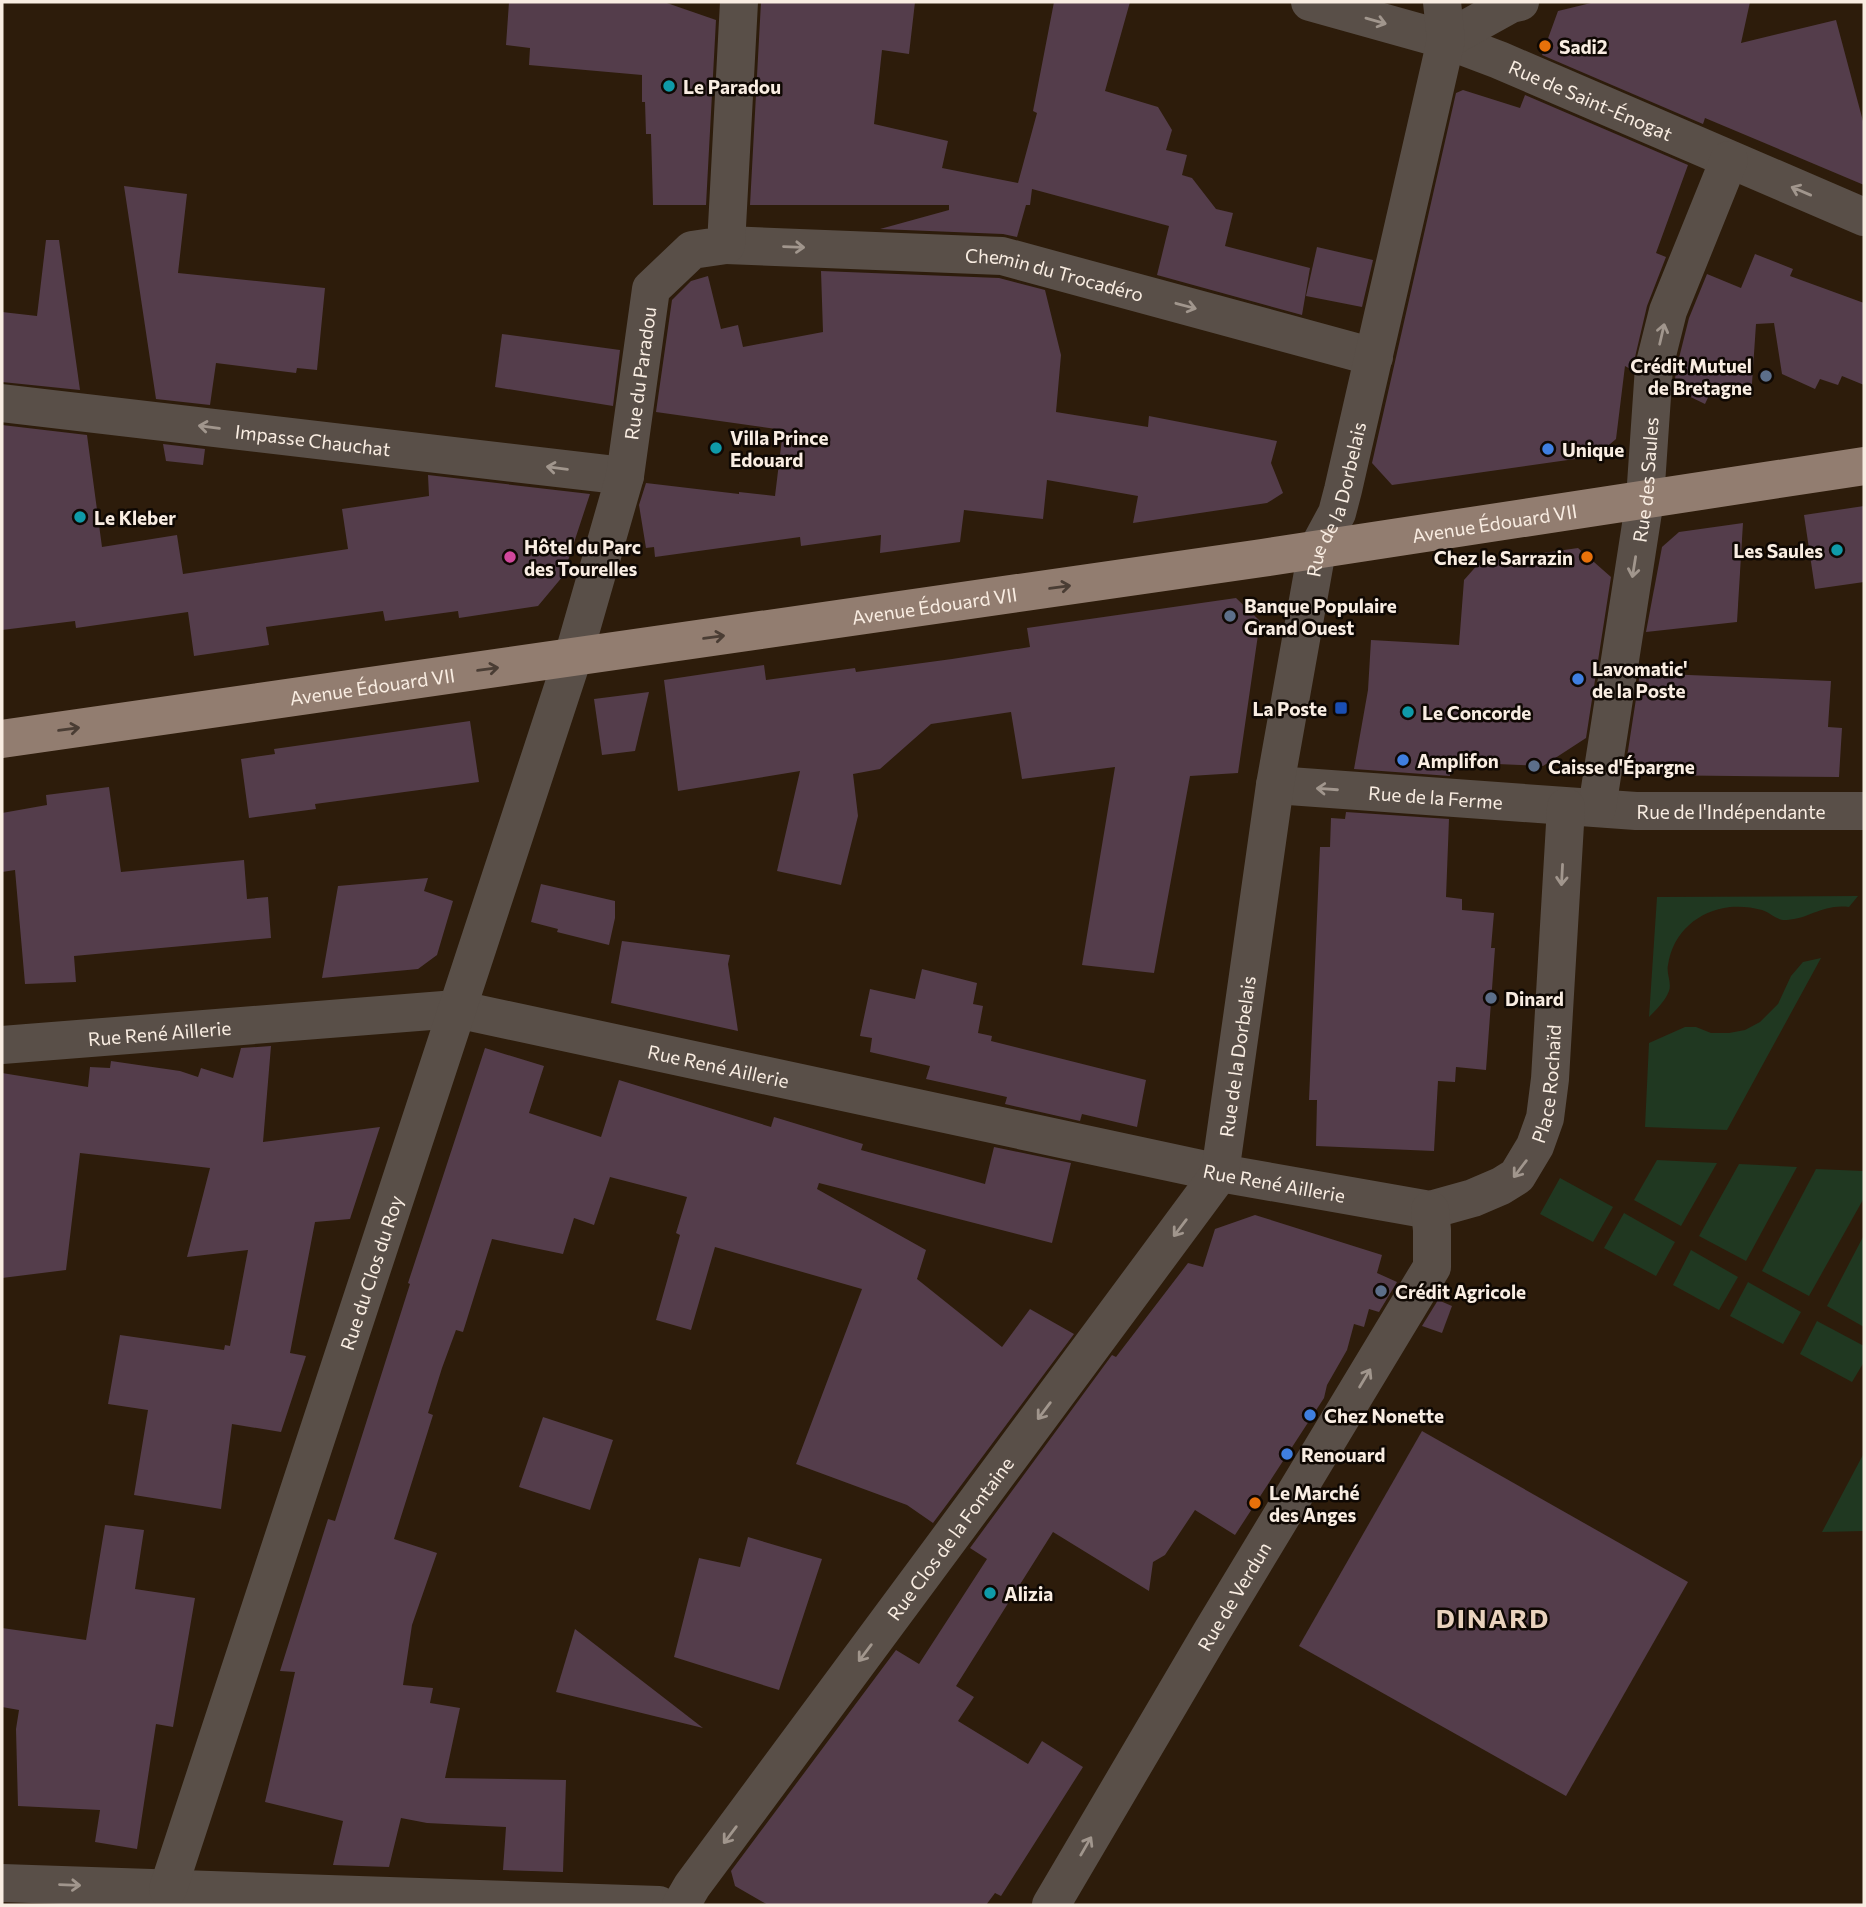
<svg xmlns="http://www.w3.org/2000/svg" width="1866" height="1907" viewBox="0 0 1866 1907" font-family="Commissioner,sans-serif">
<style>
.green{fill:#203821}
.building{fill:#543d4b}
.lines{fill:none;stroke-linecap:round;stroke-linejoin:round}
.minor{stroke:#594f48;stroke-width:38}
.major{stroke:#927d70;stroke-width:38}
.oneway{stroke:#a1968d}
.oneway2{stroke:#4a3d34}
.food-dot{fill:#e8710a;stroke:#0f0803;stroke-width:2.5}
.culture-dot{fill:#0f9aa8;stroke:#0f0803;stroke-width:2.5}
.service-dot{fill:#5c6f8a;stroke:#0f0803;stroke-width:2.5}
.shop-dot{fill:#3f7fe0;stroke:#0f0803;stroke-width:2.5}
.hotel-dot{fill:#d1479c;stroke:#0f0803;stroke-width:2.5}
.transit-dot{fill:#1a4fb4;stroke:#0f0803;stroke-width:2.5}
.labels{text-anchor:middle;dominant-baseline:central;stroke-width:5;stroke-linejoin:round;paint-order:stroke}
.poi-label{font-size:19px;font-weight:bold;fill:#f9ede2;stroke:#0f0803;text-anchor:start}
.street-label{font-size:19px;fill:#f9ede2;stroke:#0f0803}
.district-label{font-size:26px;font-weight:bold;letter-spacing:2px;fill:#e9d2bd;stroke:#0f0803}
</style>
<rect width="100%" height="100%" fill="#2d1c0b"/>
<g class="green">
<path d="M 1858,896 L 1849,907 C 1822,904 1809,919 1787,920 C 1777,921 1771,913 1762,910 C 1752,907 1740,906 1730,907 C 1698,911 1673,932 1668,965 C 1666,973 1672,983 1669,991 C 1665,1001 1657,1009 1649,1017 L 1657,897 Z"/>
<path d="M 1821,958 L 1727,1130 L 1645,1127 L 1649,1043 L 1685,1027 L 1696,1027 L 1711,1033 L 1729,1033 L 1745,1030 L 1760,1022 L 1778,1004 L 1791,976 L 1803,962 Z"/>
<path d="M 1657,1160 L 1717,1163 L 1681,1226 L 1634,1200 Z"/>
<path d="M 1739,1164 L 1797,1167 L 1746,1261 L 1699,1236 Z"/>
<path d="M 1816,1169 L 1864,1171 L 1864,1198 L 1809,1296 L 1762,1271 Z"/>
<path d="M 1560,1178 L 1613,1207 L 1593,1242 L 1540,1214 Z"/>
<path d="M 1624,1213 L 1675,1242 L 1656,1276 L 1604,1248 Z"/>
<path d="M 1864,1235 L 1864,1327 L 1827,1306 Z"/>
<path d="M 1691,1250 L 1738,1277 L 1719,1310 L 1673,1285 Z"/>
<path d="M 1748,1282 L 1801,1312 L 1783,1344 L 1730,1316 Z"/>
<path d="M 1817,1321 L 1864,1346 L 1864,1362 L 1852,1382 L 1800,1354 Z"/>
<path d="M 1864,1453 L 1864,1531 L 1822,1532 Z"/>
</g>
<g class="building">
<path d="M 509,2 L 664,2 L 716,20 L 706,205 L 653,205 L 651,134 L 646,134 L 645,102 L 642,102 L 642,75 L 529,65 L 530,48 L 506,45 Z"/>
<path d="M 761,2 L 915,2 L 909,54 L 882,50 L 874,124 L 948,141 L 942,168 L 1018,183 L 1037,113 L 1033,111 L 1054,2 L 1130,2 L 1105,91 L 1158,107 L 1172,130 L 1166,150 L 1187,155 L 1182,175 L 1192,178 L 1216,209 L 1233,213 L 1225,246 L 1310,268 L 1302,315 L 1157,275 L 1169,226 L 1032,189 L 1030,205 L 1026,205 L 1017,237 L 1003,234 L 880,229 L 949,210 L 949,205 L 750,205 Z"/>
<path d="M 1595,2 L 1750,2 L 1741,43 L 1836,20 L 1864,125 L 1864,185 L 1705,118 L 1703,124 L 1542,55 L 1558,11 Z"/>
<path d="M 1463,90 L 1520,108 L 1525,95 L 1688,165 L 1656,253 L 1666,257 L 1647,306 L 1632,370 L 1625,366 L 1616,439 L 1596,456 L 1392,485 L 1372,463 L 1456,93 Z"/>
<path d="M 124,186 L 187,194 L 178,273 L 325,288 L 317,370 L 297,368 L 296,373 L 216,363 L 210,405 L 156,399 Z"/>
<path d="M 46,240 L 59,240 L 80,390 L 2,382 L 2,312 L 37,316 Z"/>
<path d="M 1317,247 L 1373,260 L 1362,307 L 1306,296 Z"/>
<path d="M 1755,254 L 1793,269 L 1790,276 L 1864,303 L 1864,385 L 1842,376 L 1838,385 L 1820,379 L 1815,389 L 1782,374 L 1774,323 L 1756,324 L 1751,398 L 1731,390 L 1727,399 L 1711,391 L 1705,404 L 1674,389 L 1676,370 L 1689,318 L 1707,274 L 1741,288 Z"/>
<path d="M 821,271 L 999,278 L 1045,290 L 1061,355 L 1056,412 L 1148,427 L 1149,416 L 1277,441 L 1271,463 L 1283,493 L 1267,503 L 1133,523 L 1138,496 L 1047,480 L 1043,519 L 964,510 L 960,542 L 880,553 L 881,535 L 801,546 L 800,537 L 655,557 L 654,547 L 646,548 L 639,505 L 646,483 L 739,494 L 739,492 L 775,496 L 783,430 L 656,412 L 672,300 L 691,281 L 708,276 L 721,329 L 738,325 L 743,347 L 823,332 Z"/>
<path d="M 502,334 L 620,350 L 613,406 L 495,387 Z"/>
<path d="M 2,425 L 87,435 L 102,547 L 177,535 L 183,574 L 348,549 L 342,509 L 429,496 L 428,475 L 590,494 L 563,576 L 538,606 L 459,618 L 458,611 L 385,621 L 383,611 L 266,627 L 269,645 L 194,656 L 188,612 L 76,628 L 75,621 L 2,630 Z"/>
<path d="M 163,444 L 205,449 L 203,465 L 166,461 Z"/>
<path d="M 1864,506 L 1864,582 L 1815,589 L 1804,515 Z"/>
<path d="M 1743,523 L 1737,622 L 1646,632 L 1662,547 L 1679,532 Z"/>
<path d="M 1578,548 L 1611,577 L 1586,738 L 1543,766 L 1450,762 L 1450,776 L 1354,769 L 1368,690 L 1371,640 L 1459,645 L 1464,580 L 1480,562 Z"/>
<path d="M 1236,598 L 1260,621 L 1238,773 L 1190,776 L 1154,973 L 1082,965 L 1115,767 L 1022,779 L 1011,712 L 931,724 L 880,769 L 853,774 L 858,816 L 841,885 L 777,871 L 800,771 L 678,791 L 664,680 L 764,665 L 766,680 L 855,668 L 856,672 L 952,659 L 1030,647 L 1027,628 Z"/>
<path d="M 1640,673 L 1831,681 L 1828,727 L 1842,728 L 1839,777 L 1641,775 L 1627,757 Z"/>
<path d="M 649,692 L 635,751 L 602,755 L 594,699 Z"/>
<path d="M 470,721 L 479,782 L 315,804 L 316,809 L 249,818 L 241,759 L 275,754 L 274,749 Z"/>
<path d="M 109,787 L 121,872 L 244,860 L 247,899 L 268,897 L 271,938 L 74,956 L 76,982 L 25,984 L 15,870 L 2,872 L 2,813 L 47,805 L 46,795 Z"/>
<path d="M 1346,812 L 1449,819 L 1446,897 L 1462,899 L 1462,910 L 1494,913 L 1491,948 L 1495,948 L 1486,1070 L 1456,1067 L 1455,1082 L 1438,1081 L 1434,1151 L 1316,1146 L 1317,1100 L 1309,1100 L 1320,847 L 1330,847 L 1331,818 L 1345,819 Z"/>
<path d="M 428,878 L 424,891 L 453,901 L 437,955 L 418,969 L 322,978 L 338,886 Z"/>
<path d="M 541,884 L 615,901 L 615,918 L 609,945 L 557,932 L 558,929 L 531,922 Z"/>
<path d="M 622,941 L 730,955 L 728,964 L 738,1031 L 611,1003 Z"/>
<path d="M 922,969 L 977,983 L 973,1004 L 983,1006 L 978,1033 L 992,1036 L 991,1041 L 1146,1080 L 1137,1127 L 1082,1114 L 1080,1121 L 1005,1104 L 1007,1097 L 926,1079 L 930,1066 L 870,1052 L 872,1038 L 860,1036 L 870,989 L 915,999 Z"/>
<path d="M 271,1046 L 263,1142 L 380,1127 L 350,1219 L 315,1222 L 290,1353 L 306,1356 L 281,1432 L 232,1424 L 221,1509 L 134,1495 L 148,1410 L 108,1404 L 120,1335 L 224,1350 L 225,1345 L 230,1346 L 248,1250 L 187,1257 L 210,1168 L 80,1153 L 66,1270 L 2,1278 L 2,1073 L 88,1087 L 90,1067 L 110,1068 L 111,1061 L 180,1071 L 198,1077 L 201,1068 L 233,1078 L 241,1048 Z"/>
<path d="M 485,1048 L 544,1066 L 529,1113 L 601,1137 L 619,1080 L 771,1127 L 774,1117 L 863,1144 L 861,1150 L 985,1184 L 994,1147 L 1071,1163 L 1052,1243 L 819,1183 L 817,1189 L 926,1250 L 917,1279 L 1002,1347 L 1030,1309 L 1074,1334 L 933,1523 L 907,1505 L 796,1464 L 862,1289 L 715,1247 L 691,1330 L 656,1320 L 680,1235 L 676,1233 L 687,1197 L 610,1177 L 594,1225 L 574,1218 L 563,1254 L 492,1239 L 463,1332 L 456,1330 L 442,1368 L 428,1413 L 433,1415 L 394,1539 L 437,1553 L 412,1625 L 403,1685 L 433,1688 L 430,1703 L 460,1708 L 445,1778 L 566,1780 L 563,1872 L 503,1870 L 506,1827 L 427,1823 L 401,1818 L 389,1867 L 333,1865 L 343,1821 L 265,1802 L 295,1672 L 280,1671 L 328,1519 L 335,1521 L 410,1284 L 408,1283 Z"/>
<path d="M 1255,1215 L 1382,1255 L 1377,1273 L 1397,1282 L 1379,1312 L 1369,1309 L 1364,1327 L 1354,1324 L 1347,1350 L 1327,1385 L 1324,1398 L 1235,1535 L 1195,1510 L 1165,1555 L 1153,1562 L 1149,1591 L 1053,1532 L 956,1686 L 974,1697 L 958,1721 L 1028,1764 L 1042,1741 L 1083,1767 L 1001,1896 L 995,1893 L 986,1905 L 768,1905 L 735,1886 L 731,1871 L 896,1650 L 919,1664 L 987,1559 L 970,1548 L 1112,1355 L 1116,1357 L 1188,1263 L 1203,1267 L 1215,1229 Z"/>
<path d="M 1438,1300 L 1452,1306 L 1442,1333 L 1422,1326 Z"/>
<path d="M 543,1417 L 613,1440 L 590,1510 L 519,1487 Z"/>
<path d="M 1422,1431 L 1688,1582 L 1566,1796 L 1299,1646 Z"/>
<path d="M 105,1525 L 144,1530 L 135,1589 L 195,1598 L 173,1727 L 156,1724 L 137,1849 L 95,1842 L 100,1810 L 18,1806 L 16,1729 L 19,1710 L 2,1707 L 2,1628 L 86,1640 Z"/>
<path d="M 748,1537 L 822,1559 L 779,1690 L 674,1657 L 699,1558 L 740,1567 Z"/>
<path d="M 575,1629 L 703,1728 L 556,1692 Z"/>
</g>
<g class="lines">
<g class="minor">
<path id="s1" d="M 1310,2 L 1446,40 L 1499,60 L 1864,217"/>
<path d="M 1446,40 L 1511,4 L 1520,2"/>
<path id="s2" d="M 726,245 L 1002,256 L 1374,357"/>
<path id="s3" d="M 2,403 L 625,476"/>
<path id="s4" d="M 1275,785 L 1636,811 L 1864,811"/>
<path id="s5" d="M 1597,808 L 1645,499 L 1654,367 L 1668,311 L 1729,160"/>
<path id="s6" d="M 2,1045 L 456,1009 L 1220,1173 L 1430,1210 L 1473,1198 L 1501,1186 L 1517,1176 L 1535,1146 L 1545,1118 L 1550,1079 L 1566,807"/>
<path d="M 2,1883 L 659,1905"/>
<path id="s7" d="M 168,1889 L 573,657 L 625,476 L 651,289 L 692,250 L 726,245 L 739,2"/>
<path id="s8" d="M 681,1905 L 692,1886 L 1220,1173 L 1275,785 L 1317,550 L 1337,513 L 1343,490 L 1446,40 L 1442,2"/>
<path id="s9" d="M 1051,1905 L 1211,1633 L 1432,1267 L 1432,1230 L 1430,1210"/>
</g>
<path class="major" id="s10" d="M 2,739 L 1262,558 L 1864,466"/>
</g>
<defs><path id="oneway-shaft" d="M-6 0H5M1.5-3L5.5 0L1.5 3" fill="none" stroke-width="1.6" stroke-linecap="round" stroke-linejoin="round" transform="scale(1.75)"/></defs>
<g class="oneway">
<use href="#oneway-shaft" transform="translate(1376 21) rotate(16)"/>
<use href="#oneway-shaft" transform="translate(1801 191) rotate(-157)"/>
<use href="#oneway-shaft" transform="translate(794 247) rotate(2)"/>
<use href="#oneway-shaft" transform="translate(1186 306) rotate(15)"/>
<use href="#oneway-shaft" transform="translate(1662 334) rotate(-77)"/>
<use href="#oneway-shaft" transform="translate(209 427) rotate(-173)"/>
<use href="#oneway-shaft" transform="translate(557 468) rotate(-173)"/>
<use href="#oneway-shaft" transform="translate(1634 567) rotate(99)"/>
<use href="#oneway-shaft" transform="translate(1327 789) rotate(-176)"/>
<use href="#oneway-shaft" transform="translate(1562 875) rotate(93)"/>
<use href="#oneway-shaft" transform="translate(1520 1169) rotate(127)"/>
<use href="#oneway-shaft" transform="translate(1180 1228) rotate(127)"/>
<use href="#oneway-shaft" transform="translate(1365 1378) rotate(-59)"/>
<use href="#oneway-shaft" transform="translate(1044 1411) rotate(127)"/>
<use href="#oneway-shaft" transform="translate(865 1653) rotate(127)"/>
<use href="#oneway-shaft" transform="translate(730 1835) rotate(127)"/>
<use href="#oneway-shaft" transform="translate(1086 1846) rotate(-60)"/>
<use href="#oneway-shaft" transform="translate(70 1885) rotate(2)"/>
</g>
<g class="oneway2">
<use href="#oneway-shaft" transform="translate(1060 587) rotate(-8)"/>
<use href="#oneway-shaft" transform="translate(714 637) rotate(-8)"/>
<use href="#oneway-shaft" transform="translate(488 669) rotate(-8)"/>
<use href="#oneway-shaft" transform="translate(69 729) rotate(-8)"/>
</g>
<g class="food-dot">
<circle cx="1545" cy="46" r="7"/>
<circle cx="1587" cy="557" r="7"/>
<circle cx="1255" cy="1503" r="7"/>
</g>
<g class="culture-dot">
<circle cx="669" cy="86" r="7"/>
<circle cx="716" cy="448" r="7"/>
<circle cx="80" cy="517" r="7"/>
<circle cx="1837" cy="550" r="7"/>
<circle cx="1408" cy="712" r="7"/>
<circle cx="990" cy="1593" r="7"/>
</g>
<g class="service-dot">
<circle cx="1766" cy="376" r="7"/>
<circle cx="1230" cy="616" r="7"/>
<circle cx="1534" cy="766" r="7"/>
<circle cx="1491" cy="998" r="7"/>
<circle cx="1381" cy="1291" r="7"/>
</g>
<g class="shop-dot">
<circle cx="1548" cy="449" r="7"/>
<circle cx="1578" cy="679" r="7"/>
<circle cx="1403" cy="760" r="7"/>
<circle cx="1310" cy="1415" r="7"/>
<circle cx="1287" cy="1454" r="7"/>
</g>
<circle class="hotel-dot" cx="510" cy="557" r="7"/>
<rect class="transit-dot" x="1334" y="701" width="14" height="14" rx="3.5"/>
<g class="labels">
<g class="poi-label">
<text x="1559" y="46">Sadi2</text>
<text x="683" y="86">Le Paradou</text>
<text x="1752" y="365" text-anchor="end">Crédit Mutuel<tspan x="1752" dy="22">de Bretagne</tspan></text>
<text x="730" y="437">Villa Prince<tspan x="730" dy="22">Edouard</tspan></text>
<text x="1562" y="449">Unique</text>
<text x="94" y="517">Le Kleber</text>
<text x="524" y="546">Hôtel du Parc<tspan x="524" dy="22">des Tourelles</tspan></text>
<text x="1823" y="550" text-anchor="end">Les Saules</text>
<text x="1573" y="557" text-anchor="end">Chez le Sarrazin</text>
<text x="1244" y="605">Banque Populaire<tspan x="1244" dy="22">Grand Ouest</tspan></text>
<text x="1592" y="668">Lavomatic'<tspan x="1592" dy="22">de la Poste</tspan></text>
<text x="1327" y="708" text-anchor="end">La Poste</text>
<text x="1422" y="712">Le Concorde</text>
<text x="1417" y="760">Amplifon</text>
<text x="1548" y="766">Caisse d'Épargne</text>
<text x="1505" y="998">Dinard</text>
<text x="1395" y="1291">Crédit Agricole</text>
<text x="1324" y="1415">Chez Nonette</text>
<text x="1301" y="1454">Renouard</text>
<text x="1269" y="1492">Le Marché<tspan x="1269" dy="22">des Anges</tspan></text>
<text x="1004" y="1593">Alizia</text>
</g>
<g class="street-label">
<text stroke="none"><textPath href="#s1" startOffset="298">Rue de Saint-Énogat</textPath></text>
<text stroke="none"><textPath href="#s2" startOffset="331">Chemin du Trocadéro</textPath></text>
<text stroke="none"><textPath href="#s7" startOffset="1589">Rue du Paradou</textPath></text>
<text stroke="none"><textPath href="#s3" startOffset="313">Impasse Chauchat</textPath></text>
<text stroke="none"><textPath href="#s5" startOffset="332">Rue des Saules</textPath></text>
<text stroke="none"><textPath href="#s8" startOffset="1594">Rue de la Dorbelais</textPath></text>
<text stroke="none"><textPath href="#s10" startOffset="1508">Avenue Édouard VII</textPath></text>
<text stroke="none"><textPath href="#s10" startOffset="942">Avenue Édouard VII</textPath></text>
<text stroke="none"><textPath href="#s10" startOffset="374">Avenue Édouard VII</textPath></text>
<text stroke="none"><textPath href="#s4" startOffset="161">Rue de la Ferme</textPath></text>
<text stroke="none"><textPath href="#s4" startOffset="457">Rue de l'Indépendante</textPath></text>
<text stroke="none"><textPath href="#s6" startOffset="158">Rue René Aillerie</textPath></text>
<text stroke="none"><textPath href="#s8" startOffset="1027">Rue de la Dorbelais</textPath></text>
<text stroke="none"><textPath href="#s6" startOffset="724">Rue René Aillerie</textPath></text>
<text stroke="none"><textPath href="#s6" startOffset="1643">Place Rochaïd</textPath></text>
<text stroke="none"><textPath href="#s6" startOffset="1292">Rue René Aillerie</textPath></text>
<text stroke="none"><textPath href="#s7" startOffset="649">Rue du Clos du Roy</textPath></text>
<text stroke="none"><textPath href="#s8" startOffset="455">Rue Clos de la Fontaine</textPath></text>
<text stroke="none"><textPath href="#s9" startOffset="359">Rue de Verdun</textPath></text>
</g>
<g class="district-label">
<text x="1493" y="1617">DINARD</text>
</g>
</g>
<rect width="1866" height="1907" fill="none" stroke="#f9ede2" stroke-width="7"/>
</svg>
